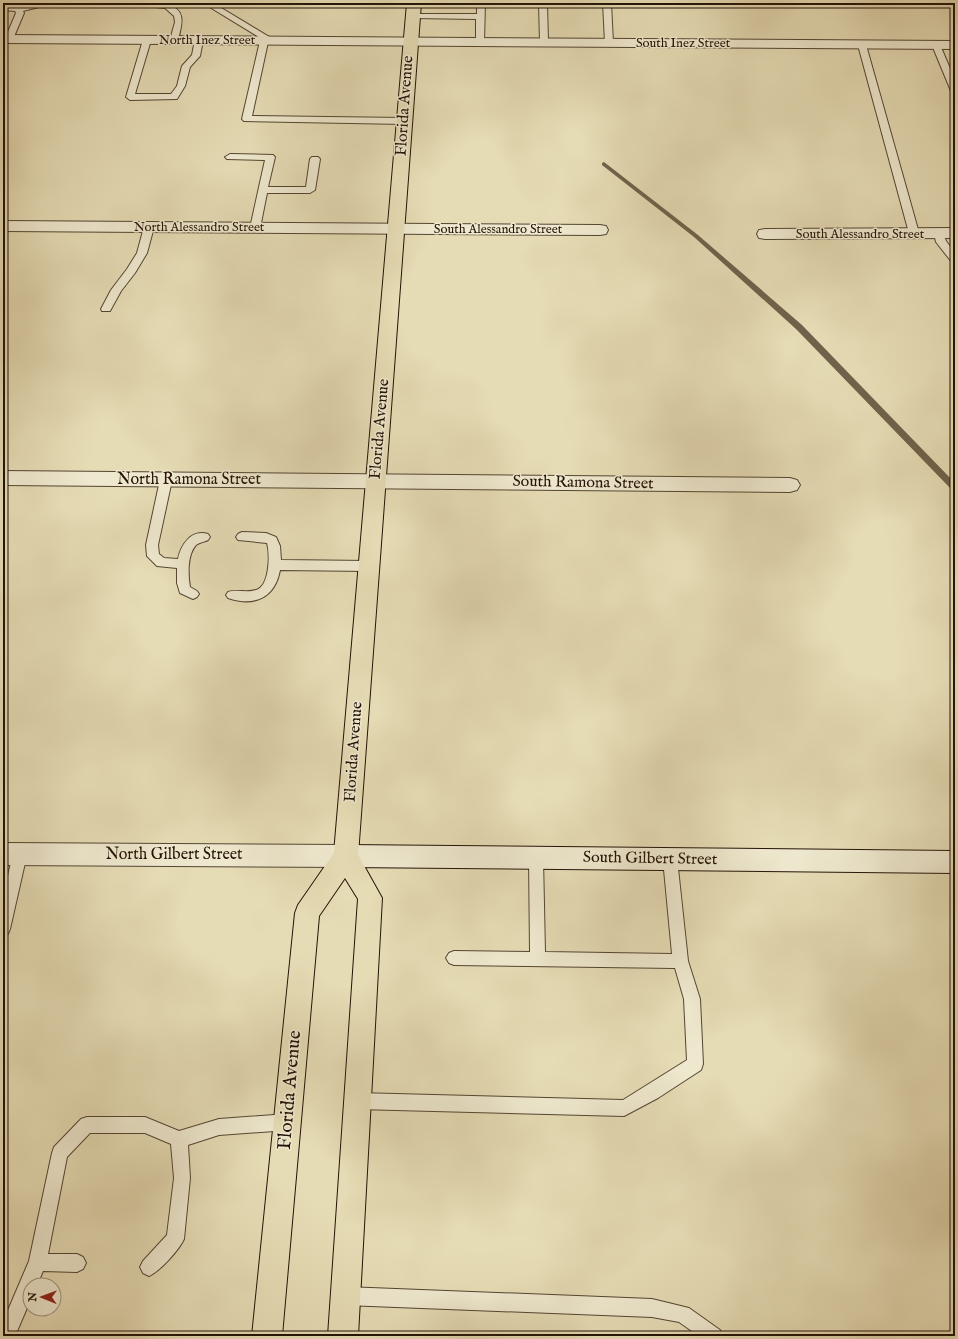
<svg xmlns="http://www.w3.org/2000/svg" width="958" height="1339" viewBox="0 0 958 1339" font-family="'IM FELL English',serif">
<style>
.lines{fill:none;stroke-linecap:round;stroke-linejoin:round}
.stream{fill:#70624b;fill-rule:evenodd}
.lane-casing{stroke:#544532;stroke-width:2}
.street-casing{stroke:#544532;stroke-width:2}
.secondary-casing{stroke:#241307;stroke-width:2}
.primary-casing{stroke:#241307;stroke-width:2}
.lane{fill:#eee8ce;fill-rule:evenodd}
.street{fill:#eee8ce;fill-rule:evenodd}
.secondary{fill:#eee8ce;fill-rule:evenodd}
.primary{fill:#e5dbb4;fill-rule:evenodd}
.labels{text-anchor:middle;dominant-baseline:central;stroke-width:3;stroke-linejoin:round;paint-order:stroke}
.far-street-label{font-size:13px;fill:#241307;stroke:#eee8ce}
.street-label{font-size:16px;fill:#241307;stroke:#eee8ce}
.near-street-label{font-size:19px;fill:#241307;stroke:#eee8ce}
</style>
<rect width="100%" height="100%" fill="#e5dbb4"/>
<filter id="stains"><feTurbulence type="fractalNoise" baseFrequency=".005" numOctaves="4"/><feColorMatrix values="0 0 0 0 .2 0 0 0 0 .09 0 0 0 0 .02 0 0 0 .5 -.17"/></filter>
<radialGradient id="worn" r=".72"><stop offset=".6" stop-color="#630" stop-opacity="0"/><stop offset="1" stop-color="#630" stop-opacity=".3"/></radialGradient>
<g class="lines">
<path class="stream" d="M 604,162 L 698,235 L 802,325 L 955,483 L 955,491 L 952,490 L 796,329 L 694,237 L 602,165 L 602,163 Z"/>
<g class="lane-casing">
<g id="lane">
<path d="M 37,3 L 167,4 C 187,10 182,24 178,40 L 174,43 L 170,40 L 175,22 L 174,16 L 165,8 L 145,6 L 39,7 L 23,11 L 24,13 L 13,39 L 12,41 L 6,41 L 5,39 L 16,13 L 15,11 L 3,10 L 3,6 L 10,5 L 18,7 Z"/>
<path d="M 203,3 L 213,3 L 276,41 L 272,44 L 268,42 L 252,116 L 404,118 L 409,121 L 404,124 L 244,121 L 242,119 L 260,41 L 262,39 Z"/>
<path d="M 477,3 L 485,3 L 484,42 L 480,45 L 476,42 L 476,19 L 413,18 L 409,16 L 413,14 L 477,14 Z"/>
<path d="M 539,3 L 547,3 L 548,42 L 544,45 L 540,42 Z"/>
<path d="M 603,3 L 611,3 L 613,43 L 609,46 L 605,43 Z"/>
<path d="M 147,37 L 151,40 L 135,94 L 171,94 L 177,86 L 182,66 L 192,55 L 195,40 L 199,37 L 203,40 L 200,56 L 190,67 L 185,86 L 177,99 L 130,100 L 126,97 L 143,40 Z"/>
<path d="M 862,42 L 866,45 L 919,233 L 917,235 L 911,235 L 909,233 L 858,45 Z"/>
<path d="M 936,42 L 940,45 L 955,80 L 955,94 L 951,91 L 932,45 Z"/>
<path d="M 230,154 L 273,155 L 275,157 L 268,187 L 306,187 L 310,159 L 312,157 L 318,157 L 320,159 L 315,190 L 310,193 L 267,193 L 260,228 L 255,231 L 252,230 L 250,228 L 265,160 L 227,159 L 225,157 Z"/>
<path d="M 149,224 L 154,227 L 147,253 L 135,273 L 121,291 L 110,311 L 102,311 L 101,309 L 111,290 L 127,269 L 137,253 L 144,227 Z"/>
<path d="M 939,230 L 942,231 L 946,241 L 955,253 L 955,262 L 951,261 L 936,242 L 934,233 Z"/>
<path d="M 166,476 L 170,477 L 172,480 L 158,545 L 159,554 L 164,558 L 178,559 C 181,545 191,529 208,534 L 210,537 L 208,540 C 204,542 200,542 196,545 C 187,555 188,575 190,587 L 197,591 L 199,594 L 197,597 L 193,599 L 180,593 L 177,583 L 177,568 L 157,566 L 147,556 L 146,545 L 160,480 L 162,477 Z"/>
<path d="M 242,532 L 266,533 L 276,537 L 280,546 L 281,560 L 368,561 L 372,563 L 374,566 L 372,569 L 368,571 L 280,570 C 275,598 254,607 228,598 L 226,595 L 228,592 C 237,589 247,593 256,590 C 270,586 270,554 267,543 L 238,540 L 236,537 L 238,534 Z"/>
<path d="M 20,848 L 25,849 L 27,854 L 10,929 L 8,934 L 3,936 L 3,897 L 13,854 L 15,849 Z"/>
<path d="M 536,852 L 541,853 L 543,858 L 545,952 L 672,954 L 663,859 L 665,854 L 670,853 L 675,854 L 677,859 L 688,961 L 700,999 L 703,1064 L 701,1070 L 658,1098 L 624,1116 L 357,1109 L 351,1107 L 349,1101 L 351,1095 L 357,1093 L 623,1100 L 687,1060 L 684,999 L 675,968 L 454,965 L 449,963 L 446,958 L 449,953 L 454,951 L 530,952 L 529,858 L 531,853 Z"/>
<path d="M 288,1114 L 294,1116 L 296,1122 L 294,1128 L 288,1130 L 219,1135 L 188,1145 L 190,1178 L 184,1239 C 179,1250 160,1271 149,1276 L 143,1273 L 140,1267 L 143,1261 L 167,1235 L 174,1178 L 171,1144 L 145,1133 L 90,1133 L 67,1157 L 48,1254 L 77,1254 L 83,1257 L 86,1263 L 83,1269 L 77,1272 L 43,1271 L 37,1285 L 30,1285 L 30,1301 L 15,1336 L 3,1336 L 3,1322 L 29,1261 L 52,1153 L 54,1147 L 81,1119 L 87,1117 L 145,1117 L 179,1131 L 219,1119 Z"/>
<path d="M 345,1287 L 652,1299 L 689,1308 L 720,1330 L 723,1336 L 699,1336 L 679,1322 L 652,1317 L 345,1305 L 339,1302 L 336,1296 L 339,1290 Z"/>
</g>
</g>
<g class="street-casing">
<g id="street">
<path d="M 3,35 L 955,41 L 955,49 L 3,43 Z"/>
<path d="M 3,221 L 600,225 L 606,226 L 608,230 L 606,234 L 600,235 L 3,231 Z"/>
<path d="M 955,228 L 955,238 L 765,239 L 759,238 L 757,234 L 759,230 L 765,229 Z"/>
<path d="M 3,471 L 790,478 L 797,480 L 800,485 L 797,490 L 790,492 L 3,485 Z"/>
<path d="M 3,843 L 346,845 L 355,848 L 358,856 L 355,864 L 346,867 L 3,865 Z"/>
</g>
</g>
<g class="secondary-casing">
<path id="secondary" d="M 346,845 L 955,851 L 955,873 L 346,867 L 337,864 L 334,856 L 337,848 Z"/>
</g>
<g class="primary-casing">
<path id="primary" d="M 407,3 L 421,3 L 358,855 L 382,898 L 358,1336 L 328,1336 L 358,899 L 345,878 L 319,916 L 282,1336 L 252,1336 L 295,913 L 298,905 L 334,853 Z"/>
</g>
<use href="#lane" class="lane"/>
<use href="#street" class="street"/>
<use href="#secondary" class="secondary"/>
<use href="#primary" class="primary"/>
</g>
<g class="labels">
<g class="far-street-label">
<text x="207" y="40">North Inez Street</text>
<text x="683" y="43">South Inez Street</text>
<text x="199" y="227">North Alessandro Street</text>
<text x="498" y="229">South Alessandro Street</text>
<text x="860" y="234">South Alessandro Street</text>
</g>
<g class="street-label">
<text transform="translate(405 106) rotate(-86)">Florida Avenue</text>
<text transform="translate(380 429) rotate(-85)">Florida Avenue</text>
<text x="189" y="480">North Ramona Street</text>
<text transform="translate(583 483) rotate(1)">South Ramona Street</text>
<text transform="translate(354 752) rotate(-86)">Florida Avenue</text>
<text x="174" y="855">North Gilbert Street</text>
<text transform="translate(650 859) rotate(1)">South Gilbert Street</text>
</g>
<g class="near-street-label">
<text transform="translate(290 1090) rotate(-85)">Florida Avenue</text>
</g>
</g>
<rect width="958" height="1339" fill="none" stroke="#e5dbb4" stroke-width="16"/>
<rect x="4" y="4" width="950" height="1331" fill="none" stroke="#241307" stroke-width="2"/>
<rect x="8" y="8" width="942" height="1323" fill="none" stroke="#241307"/>
<g transform="translate(42 1297) rotate(271)"><circle r="19" fill="#eee8ce" stroke="#9d937e"/>
<path d="M0-3L7 15L0 10L-7 15Z" fill="#8f2418"/>
<text y="-6" font-size="11" font-weight="bold" text-anchor="middle" fill="#241307">N</text>
</g>
<rect width="100%" height="100%" filter="url(#stains)"/>
<rect width="100%" height="100%" fill="url(#worn)"/>
</svg>
